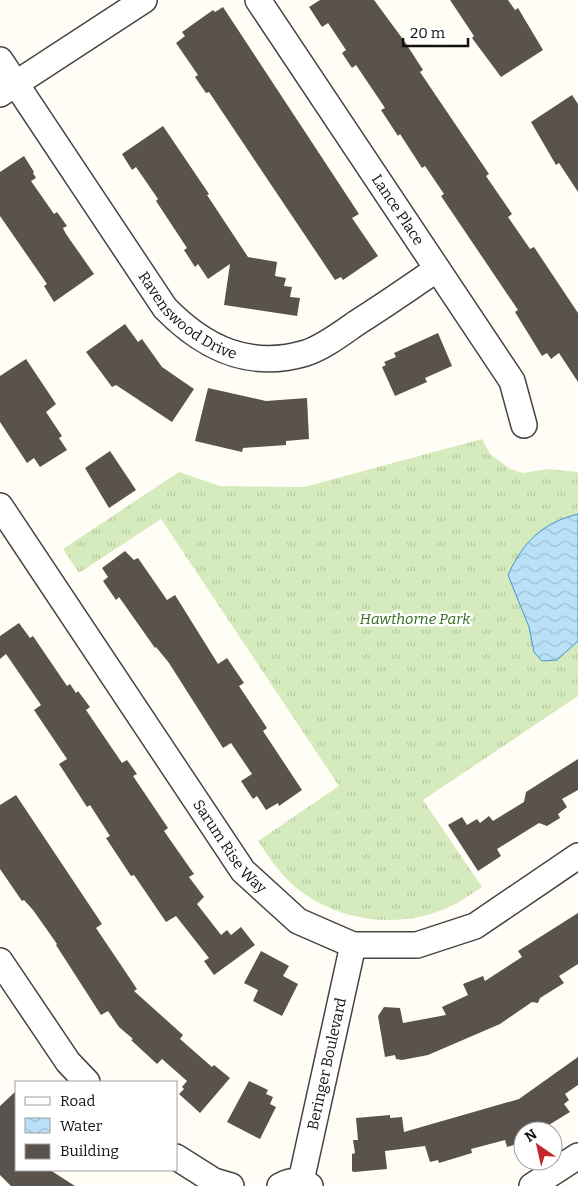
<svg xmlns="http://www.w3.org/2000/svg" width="578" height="1186" viewBox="0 0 578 1186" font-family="Bitter,serif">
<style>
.grass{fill:url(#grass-tufts)}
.water{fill:url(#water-waves);stroke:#3f96cf}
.building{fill:#5a524d}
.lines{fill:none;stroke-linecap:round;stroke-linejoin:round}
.minor-casing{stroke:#444;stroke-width:28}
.minor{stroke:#fff;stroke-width:25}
.labels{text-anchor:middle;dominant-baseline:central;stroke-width:5;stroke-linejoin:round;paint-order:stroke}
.street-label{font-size:15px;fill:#111;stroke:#fff}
.park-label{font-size:15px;font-style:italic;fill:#2f6b1f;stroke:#fff}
</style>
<defs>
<pattern id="grass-tufts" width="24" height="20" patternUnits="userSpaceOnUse" patternTransform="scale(1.25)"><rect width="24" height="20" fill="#d5ebbd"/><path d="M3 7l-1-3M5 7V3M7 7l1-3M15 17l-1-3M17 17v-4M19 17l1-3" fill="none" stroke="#b6c8a1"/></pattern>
<pattern id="water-waves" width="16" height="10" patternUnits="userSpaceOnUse" patternTransform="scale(1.25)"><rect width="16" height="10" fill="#b9e0f7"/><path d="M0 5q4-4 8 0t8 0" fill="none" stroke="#9ebfd3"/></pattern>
</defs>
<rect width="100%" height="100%" fill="#fffdf5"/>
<path class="grass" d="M 482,439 L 490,454 L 510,469 L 523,473 L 548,469 L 578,472 L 578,696 L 423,800 L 482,887 C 471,894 461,902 449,907 C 398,931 332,921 291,883 C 278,871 268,856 258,841 L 339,786 L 161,519 L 79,573 L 63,549 L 179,472 L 220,486 L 304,487 Z"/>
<path class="water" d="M 578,514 L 578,641 L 557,660 L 542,661 L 534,652 L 529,627 L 508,575 C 523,542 542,523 578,514 Z"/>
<g class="building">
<path d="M 320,0 L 374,0 L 405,42 L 423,70 L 420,72 L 489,174 L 486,176 L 512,214 L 508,217 L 530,249 L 534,247 L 578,313 L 578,382 L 559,353 L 551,359 L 547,353 L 542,356 L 515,312 L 518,310 L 441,196 L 444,194 L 425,166 L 422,168 L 400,134 L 398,136 L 381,110 L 385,108 L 356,65 L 352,68 L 342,53 L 346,50 L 328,23 L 322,27 L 309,7 Z"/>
<path d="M 450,0 L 508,0 L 515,10 L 518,8 L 543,50 L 501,77 L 472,38 L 474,36 Z"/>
<path d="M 223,7 L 359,214 L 352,218 L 378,256 L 343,280 L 341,277 L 335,280 L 209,92 L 206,93 L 195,77 L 198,75 L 176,43 L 185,36 L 182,32 L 213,10 L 215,12 Z"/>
<path d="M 572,95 L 578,104 L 578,192 L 559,163 L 556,165 L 531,122 Z"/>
<path d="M 163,126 L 209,194 L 207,195 L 248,257 L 277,262 L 275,276 L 286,278 L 284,286 L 292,287 L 290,297 L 300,298 L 297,316 L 224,305 L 230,264 L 208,279 L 198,264 L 195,267 L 184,250 L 187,248 L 156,201 L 158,199 L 136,167 L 132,170 L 122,154 Z"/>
<path d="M 24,156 L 34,172 L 33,173 L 36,178 L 31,181 L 54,214 L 57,212 L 67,226 L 63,228 L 66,234 L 94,274 L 54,302 L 44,286 L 47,284 L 0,216 L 0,172 Z"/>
<path d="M 125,324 L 138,342 L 142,339 L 162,367 L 194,389 L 172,422 L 116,385 L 112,387 L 86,352 Z"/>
<path d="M 438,333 L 452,366 L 425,378 L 427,382 L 395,396 L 382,367 L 386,365 L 384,362 L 396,357 L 394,353 Z"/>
<path d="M 26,359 L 56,404 L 46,412 L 62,436 L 59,438 L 67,450 L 40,467 L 34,458 L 27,463 L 0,422 L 0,376 Z"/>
<path d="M 208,388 L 266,401 L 307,398 L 309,439 L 286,441 L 286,445 L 243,448 L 242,452 L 195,441 Z"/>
<path d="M 110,451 L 136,490 L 109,508 L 85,468 Z"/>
<path d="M 125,551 L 134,560 L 138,558 L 167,600 L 175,595 L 218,664 L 227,658 L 244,683 L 239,686 L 267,728 L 263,731 L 302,790 L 279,806 L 278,803 L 266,810 L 257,796 L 253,799 L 241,781 L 252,774 L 231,743 L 223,748 L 169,663 L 156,647 L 155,648 L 119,597 L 116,600 L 103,581 L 108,577 L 102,568 Z"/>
<path d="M 19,623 L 30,638 L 33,636 L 67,686 L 70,684 L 76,693 L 78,691 L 90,707 L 86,710 L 122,763 L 127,760 L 137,774 L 133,776 L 168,828 L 164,831 L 194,874 L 189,877 L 204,897 L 197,904 L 221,935 L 227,930 L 231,935 L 241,927 L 255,945 L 214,975 L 204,961 L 209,958 L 176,916 L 166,922 L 134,875 L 131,876 L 106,838 L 110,836 L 90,805 L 87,807 L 59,764 L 67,759 L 34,710 L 41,705 L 6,654 L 0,659 L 0,636 Z"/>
<path d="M 578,759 L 578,790 L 562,799 L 567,807 L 558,814 L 560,818 L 547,826 L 539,823 L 497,849 L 501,856 L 478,871 L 448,825 L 462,817 L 467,825 L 477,819 L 480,823 L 489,816 L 493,821 L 524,802 L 526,792 Z"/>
<path d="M 16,795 L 102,924 L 96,928 L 137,989 L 134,991 L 183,1035 L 180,1039 L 212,1067 L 214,1065 L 230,1078 L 200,1113 L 179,1094 L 184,1089 L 182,1087 L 187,1081 L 162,1059 L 157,1064 L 131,1040 L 133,1039 L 119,1027 L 108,1011 L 101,1015 L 56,945 L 57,944 L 33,910 L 24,900 L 22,901 L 0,869 L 0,805 Z"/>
<path d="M 578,913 L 578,964 L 559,976 L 564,983 L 540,998 L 538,1003 L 532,1002 L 500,1024 L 428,1055 L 402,1060 L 396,1059 L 395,1055 L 385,1057 L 378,1016 L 384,1007 L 400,1008 L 403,1023 L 446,1015 L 442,1007 L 468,995 L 463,984 L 483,976 L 485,981 L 522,957 L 518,951 Z"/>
<path d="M 261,951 L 289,966 L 283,976 L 298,984 L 282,1016 L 253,1001 L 258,990 L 244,983 Z"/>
<path d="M 578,1057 L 578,1085 L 565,1094 L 569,1100 L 564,1104 L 570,1112 L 539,1131 L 523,1131 L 523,1142 L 507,1147 L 505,1140 L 471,1149 L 472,1153 L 439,1163 L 438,1160 L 430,1162 L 425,1146 L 385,1151 L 387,1169 L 354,1172 L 352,1171 L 352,1154 L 355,1153 L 353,1140 L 358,1140 L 356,1118 L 390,1115 L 390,1118 L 402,1117 L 404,1132 L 519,1099 Z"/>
<path d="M 249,1081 L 268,1090 L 266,1094 L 273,1097 L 270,1104 L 276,1107 L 260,1139 L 227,1122 Z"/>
<path d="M 16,1091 L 16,1170 L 50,1170 L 75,1186 L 11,1186 L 0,1175 L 0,1106 Z"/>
</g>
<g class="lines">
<g class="minor-casing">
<g id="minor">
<path id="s1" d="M 258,0 L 512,381 L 524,425"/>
<path id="s2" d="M 0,60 L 165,308 C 204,348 249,370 306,353 C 324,347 342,333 358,322 C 385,305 411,287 437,269"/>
<path d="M 0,94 L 144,0"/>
<path id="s3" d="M 0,506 L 243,871 L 298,921 L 353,945 L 417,945 L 475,926 L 578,856"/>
<path d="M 0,961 L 68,1062 L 87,1082"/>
<path d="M 176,1157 L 214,1181 L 231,1186"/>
<path id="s4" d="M 301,1181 L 353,945"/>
<path d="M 280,1186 C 291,1180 300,1179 310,1186"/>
<path d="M 532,1186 L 578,1156"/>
</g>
</g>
<use href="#minor" class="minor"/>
</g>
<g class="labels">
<g class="street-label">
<text stroke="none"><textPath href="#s1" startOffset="252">Lance Place</textPath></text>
<text stroke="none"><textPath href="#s2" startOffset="320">Ravenswood Drive</textPath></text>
<text stroke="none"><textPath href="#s3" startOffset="411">Sarum Rise Way</textPath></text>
<text stroke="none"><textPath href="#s4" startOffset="120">Beringer Boulevard</textPath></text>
</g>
<g class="park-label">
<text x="415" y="619">Hawthorne Park</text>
</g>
</g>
<rect x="15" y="1081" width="162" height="90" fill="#ffffff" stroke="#a0a0a0"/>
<rect x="25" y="1097" width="25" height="8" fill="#ffffff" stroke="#a0a0a0"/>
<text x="60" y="1106" font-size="15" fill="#111111">Road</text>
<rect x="25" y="1118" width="25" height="15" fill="url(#water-waves)" stroke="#a0a0a0"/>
<text x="60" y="1131" font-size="15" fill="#111111">Water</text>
<rect x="25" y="1144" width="25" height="15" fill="#5a524d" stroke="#a0a0a0"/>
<text x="60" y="1156" font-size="15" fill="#111111">Building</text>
<g transform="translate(538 1146) rotate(326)"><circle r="24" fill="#ffffff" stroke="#a0a0a0"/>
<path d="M0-4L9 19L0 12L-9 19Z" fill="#c4262e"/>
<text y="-8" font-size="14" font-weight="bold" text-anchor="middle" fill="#111111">N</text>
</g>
<path d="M403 38v8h65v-8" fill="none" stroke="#111111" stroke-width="2.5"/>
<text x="410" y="38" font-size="15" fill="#111111" stroke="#ffffff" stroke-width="4" paint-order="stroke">20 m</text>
</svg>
